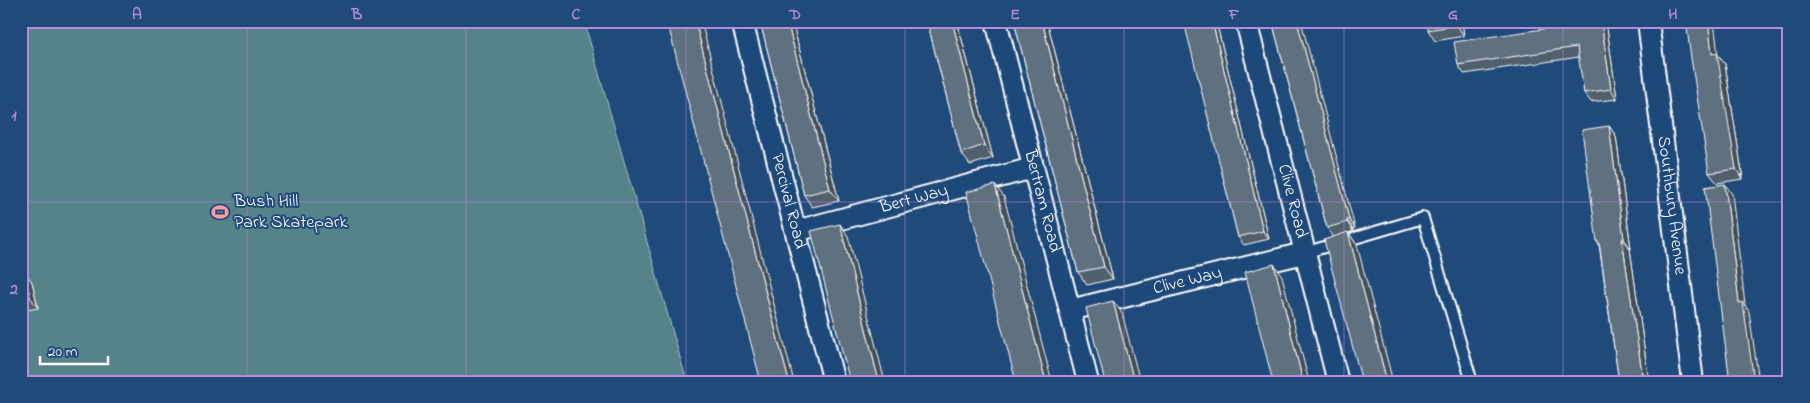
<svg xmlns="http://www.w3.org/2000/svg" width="1810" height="403" viewBox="0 0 1810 403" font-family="'Indie Flower',sans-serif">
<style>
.green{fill:#56828a;stroke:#aac0c4}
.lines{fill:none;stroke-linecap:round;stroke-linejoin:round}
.lane-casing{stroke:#fff;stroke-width:14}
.street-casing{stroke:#fff;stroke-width:24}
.lane{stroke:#1f4a7a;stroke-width:10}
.street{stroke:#1f4a7a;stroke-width:20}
.wall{fill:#51616d;stroke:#fff}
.shaded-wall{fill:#424f59;stroke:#fff}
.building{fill:#5e717f;stroke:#fff}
.grid{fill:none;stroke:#b68bdc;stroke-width:1;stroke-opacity:0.55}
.labels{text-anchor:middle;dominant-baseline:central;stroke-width:4;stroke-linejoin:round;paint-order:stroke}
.street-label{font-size:18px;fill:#fff;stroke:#1f4a7a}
.poi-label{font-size:18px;fill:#fff;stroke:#1f4a7a;text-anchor:start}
.neatline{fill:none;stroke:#b68bdc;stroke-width:2}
.grid-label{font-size:16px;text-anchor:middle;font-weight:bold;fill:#b68bdc}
</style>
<rect width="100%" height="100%" fill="#1f4a7a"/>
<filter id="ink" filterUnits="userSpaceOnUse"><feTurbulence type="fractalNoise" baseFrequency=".02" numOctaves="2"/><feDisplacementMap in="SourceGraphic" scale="10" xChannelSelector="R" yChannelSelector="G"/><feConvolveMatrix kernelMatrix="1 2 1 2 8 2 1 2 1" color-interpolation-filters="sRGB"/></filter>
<g filter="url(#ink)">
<path class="green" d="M 21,21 L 584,21 L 687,382 L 21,382 Z"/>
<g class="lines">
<g class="lane-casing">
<path id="lane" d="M 1304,253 L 1423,218 L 1472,382"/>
</g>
<g class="street-casing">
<g id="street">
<path id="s1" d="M 742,21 L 834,382"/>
<path id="s2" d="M 996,21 L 1088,382"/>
<path id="s3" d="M 1246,21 L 1338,382"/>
<path id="s4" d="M 1648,21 L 1693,382"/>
<path id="s5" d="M 796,231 L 1033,168"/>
<path id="s6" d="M 1070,310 L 1304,253"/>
</g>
</g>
<use href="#lane" class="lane"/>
<use href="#street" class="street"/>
</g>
<g class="wall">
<path d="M 760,21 L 792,21 L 839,201 L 812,207 L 804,195 Z"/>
<path d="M 927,21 L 957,21 L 993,158 L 970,165 L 961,153 Z"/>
<path d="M 1014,21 L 1047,21 L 1113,279 L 1087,285 L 1078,272 Z"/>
<path d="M 1185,21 L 1216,21 L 1269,239 L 1244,245 L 1238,237 Z"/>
<path d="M 1272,21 L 1355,228 L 1353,229 L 1353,231 L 1349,233 L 1357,245 L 1334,237 L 1327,228 Z"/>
<path d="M 1462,21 L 1464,36 L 1435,41 L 1428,30 Z"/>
<path d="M 1606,21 L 1617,99 L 1591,102 L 1584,93 L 1579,57 L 1464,74 L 1458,65 Z"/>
<path d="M 1718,55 L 1725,64 L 1743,179 L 1717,183 L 1709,173 Z"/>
<path d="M 1609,126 L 1616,136 L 1631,249 L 1630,249 L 1649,382 L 1619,382 L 1599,245 L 1597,242 Z"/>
<path d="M 21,272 L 32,282 L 38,308 L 21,311 Z"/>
</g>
<g class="shaded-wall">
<path d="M 695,21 L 701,21 L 794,382 L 789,382 Z"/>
<path d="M 787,21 L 792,21 L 839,201 L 830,189 Z"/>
<path d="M 952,21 L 957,21 L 993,158 L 984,145 Z"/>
<path d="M 1042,21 L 1047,21 L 1113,279 L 1104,267 Z"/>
<path d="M 1212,21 L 1216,21 L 1269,239 L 1263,231 Z"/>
<path d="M 1297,21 L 1301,21 L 1355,228 L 1349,219 Z"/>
<path d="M 1456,21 L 1462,21 L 1464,36 L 1457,25 Z"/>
<path d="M 1601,21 L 1606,21 L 1617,99 L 1611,89 Z"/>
<path d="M 1708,21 L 1714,21 L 1718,55 L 1725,64 L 1743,179 L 1736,169 L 1712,54 Z"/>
<path d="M 1609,126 L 1616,136 L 1631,249 L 1624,239 Z"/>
<path d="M 1725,184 L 1732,194 L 1745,305 L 1749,312 L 1759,382 L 1754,382 L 1739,303 Z"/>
<path d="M 995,185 L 1004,197 L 1052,382 L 1046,382 Z"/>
<path d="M 1347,220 L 1353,229 L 1353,231 L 1347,222 Z"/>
<path d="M 840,224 L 848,236 L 885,382 L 879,382 Z"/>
<path d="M 1348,232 L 1357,245 L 1393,382 L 1387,382 Z"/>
<path d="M 1622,239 L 1630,249 L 1649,382 L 1642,373 Z"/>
<path d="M 1274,264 L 1282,276 L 1309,382 L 1303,382 Z"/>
<path d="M 24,271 L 32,282 L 38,308 L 30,297 Z"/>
<path d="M 1113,301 L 1122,313 L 1140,382 L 1134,382 Z"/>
<path d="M 1641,373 L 1647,382 L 1642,382 Z"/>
</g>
<g class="building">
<path d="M 667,21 L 695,21 L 789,382 L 761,382 Z"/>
<path d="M 760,21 L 787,21 L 830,189 L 804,195 Z"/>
<path d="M 927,21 L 952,21 L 984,145 L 961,153 Z"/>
<path d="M 1014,21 L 1042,21 L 1104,267 L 1078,272 Z"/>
<path d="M 1185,21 L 1212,21 L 1263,231 L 1238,237 L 1184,22 L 1185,22 Z"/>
<path d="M 1272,21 L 1297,21 L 1349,219 L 1347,220 L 1347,222 L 1327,228 Z"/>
<path d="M 1427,21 L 1456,21 L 1457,25 L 1428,30 Z"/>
<path d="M 1549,21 L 1601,21 L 1611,89 L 1584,93 L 1577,47 L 1458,65 L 1454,42 L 1550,28 Z"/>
<path d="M 1686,21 L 1708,21 L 1712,54 L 1717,53 L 1736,169 L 1709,173 L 1691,58 Z"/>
<path d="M 1609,126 L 1624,239 L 1622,239 L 1642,373 L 1641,373 L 1642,382 L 1619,382 L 1599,242 L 1597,242 L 1582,130 Z"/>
<path d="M 1725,184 L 1739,303 L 1743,302 L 1754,382 L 1730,382 L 1705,187 Z"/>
<path d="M 995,185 L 1046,382 L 1016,382 L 966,192 Z"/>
<path d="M 840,224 L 879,382 L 850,382 L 811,231 Z"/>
<path d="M 1348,232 L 1387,382 L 1362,382 L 1324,240 Z"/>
<path d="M 1274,264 L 1303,382 L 1273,382 L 1245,272 Z"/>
<path d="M 24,271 L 30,297 L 21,299 L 21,272 Z"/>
<path d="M 1113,301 L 1134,382 L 1105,382 L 1086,308 Z"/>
</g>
</g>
<path class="grid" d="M 247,21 L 247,382M 466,21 L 466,382M 686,21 L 686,382M 905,21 L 905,382M 1124,21 L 1124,382M 1344,21 L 1344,382M 1563,21 L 1563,382M 21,202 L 1789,202"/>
<defs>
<g id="stadium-bare" transform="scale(1.35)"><path d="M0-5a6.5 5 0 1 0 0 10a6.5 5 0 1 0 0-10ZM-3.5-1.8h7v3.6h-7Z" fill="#ff9aa2" stroke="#1f4a7a" stroke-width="2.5" paint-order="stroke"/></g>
</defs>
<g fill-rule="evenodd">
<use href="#stadium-bare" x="220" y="212"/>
</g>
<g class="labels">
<g class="street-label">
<text stroke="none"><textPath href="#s5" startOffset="122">Bert Way</textPath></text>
<text stroke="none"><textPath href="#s1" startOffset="186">Percival Road</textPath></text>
<text stroke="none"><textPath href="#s2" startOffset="186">Bertram Road</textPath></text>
<text stroke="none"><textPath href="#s3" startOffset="186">Clive Road</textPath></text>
<text stroke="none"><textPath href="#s4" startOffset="186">Southbury Avenue</textPath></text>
<text stroke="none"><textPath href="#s6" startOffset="121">Clive Way</textPath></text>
</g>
<g class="poi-label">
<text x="234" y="202">Bush Hill<tspan x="234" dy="21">Park Skatepark</tspan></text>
</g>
</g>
<rect width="1810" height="403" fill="none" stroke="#1f4a7a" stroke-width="55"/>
<path d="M40 356v8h68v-8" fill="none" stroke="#ffffff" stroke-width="2.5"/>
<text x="48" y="356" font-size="15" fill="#ffffff" stroke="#1f4a7a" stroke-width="4" paint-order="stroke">20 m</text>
<rect x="28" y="28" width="1754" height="348" class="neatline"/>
<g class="grid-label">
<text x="137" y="19">A</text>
<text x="357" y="19">B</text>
<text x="576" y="19">C</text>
<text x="795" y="19">D</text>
<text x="1015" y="19">E</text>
<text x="1234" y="19">F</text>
<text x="1453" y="19">G</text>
<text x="1673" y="19">H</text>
<text x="14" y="120">1</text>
<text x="14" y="294">2</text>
</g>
</svg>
